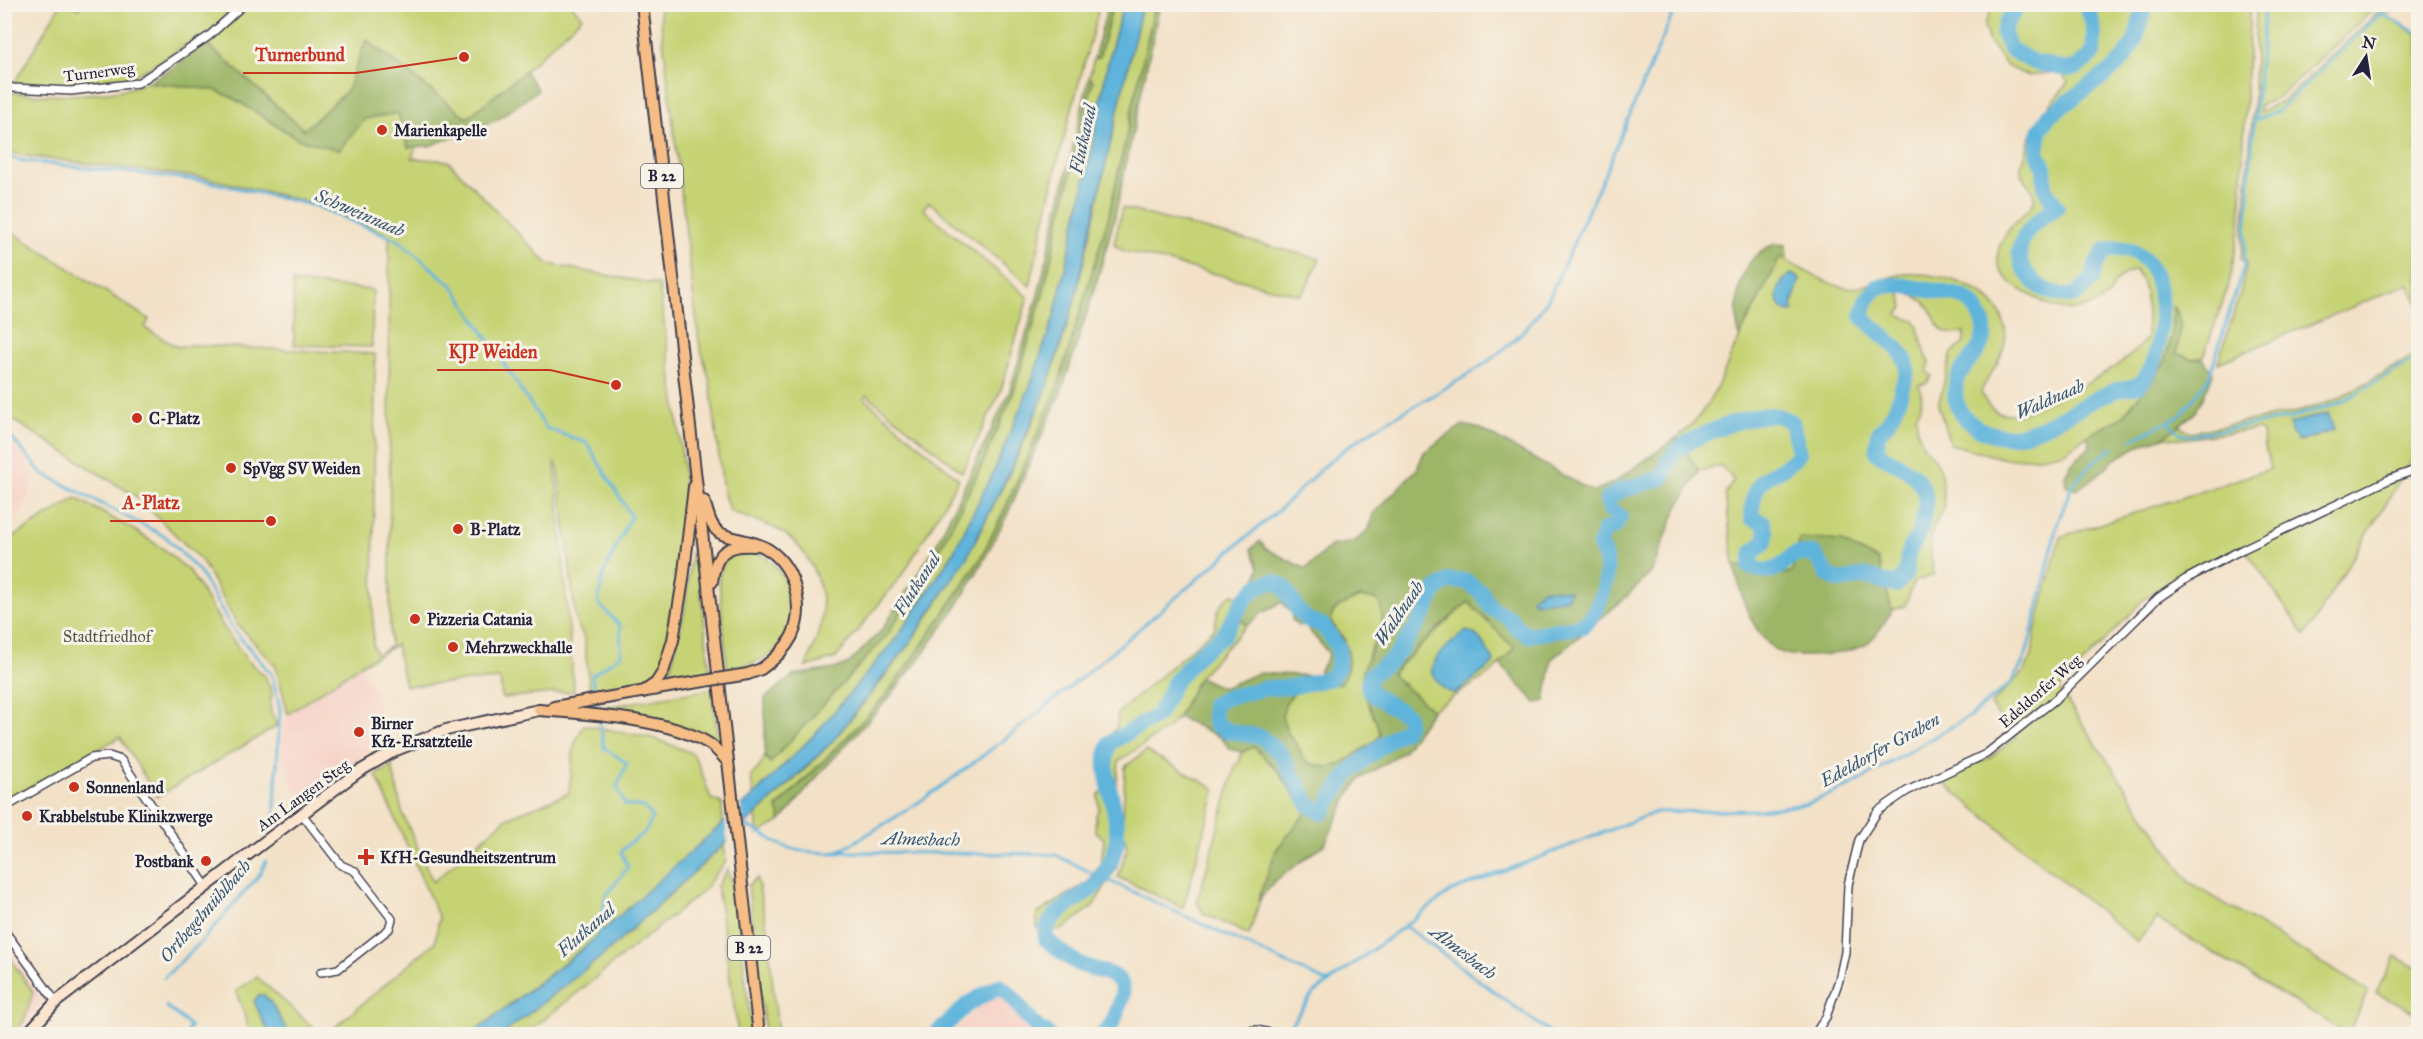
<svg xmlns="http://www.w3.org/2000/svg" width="2423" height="1039" viewBox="0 0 2423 1039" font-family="'IM FELL Great Primer',serif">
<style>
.built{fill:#f7d1c6}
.green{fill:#c6d374;stroke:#747a58;stroke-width:1.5}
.forest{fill:#9cb566;stroke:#5f6c50;stroke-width:1.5;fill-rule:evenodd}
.water{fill:#5fb4db;stroke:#406b8b;stroke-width:1.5}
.pier{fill:#f3e1c7}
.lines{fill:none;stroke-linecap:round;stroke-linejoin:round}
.stream{stroke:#5fb4db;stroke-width:3}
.river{stroke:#5fb4db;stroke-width:16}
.street-casing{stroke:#413f50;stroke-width:10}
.secondary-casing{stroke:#413f50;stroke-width:14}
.primary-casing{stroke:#413f50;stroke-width:14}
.street{stroke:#fff;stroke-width:7}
.secondary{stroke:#fbe5cf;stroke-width:10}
.primary{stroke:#f6be86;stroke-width:10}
.primary-bridge-casing{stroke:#413f50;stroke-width:14;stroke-linecap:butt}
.primary-bridge{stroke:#f6be86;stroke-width:10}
.poi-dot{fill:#c8321e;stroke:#f7f3e8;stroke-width:2}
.labels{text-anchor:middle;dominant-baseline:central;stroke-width:6;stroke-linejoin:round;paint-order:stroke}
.shield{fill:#f7f3e8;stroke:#62616f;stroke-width:1.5}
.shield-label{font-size:15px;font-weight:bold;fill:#22223b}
.street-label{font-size:16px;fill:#22223b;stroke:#f7f3e8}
.poi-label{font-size:16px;font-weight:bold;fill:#22223b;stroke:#f7f3e8;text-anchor:start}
.park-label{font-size:16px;fill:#53574c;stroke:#f7f3e8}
.water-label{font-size:18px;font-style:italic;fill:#375573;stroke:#f7f3e8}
.leader{fill:none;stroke:#c8321e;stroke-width:2}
.callout-dot{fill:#c8321e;stroke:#f7f3e8;stroke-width:2}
.callout-label{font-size:18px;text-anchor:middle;font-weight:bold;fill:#c8321e;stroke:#f7f3e8;stroke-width:6;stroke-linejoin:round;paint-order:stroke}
</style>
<rect width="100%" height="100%" fill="#f7f3e8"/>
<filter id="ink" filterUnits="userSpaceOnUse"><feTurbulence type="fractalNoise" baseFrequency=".0167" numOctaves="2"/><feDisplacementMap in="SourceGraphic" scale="12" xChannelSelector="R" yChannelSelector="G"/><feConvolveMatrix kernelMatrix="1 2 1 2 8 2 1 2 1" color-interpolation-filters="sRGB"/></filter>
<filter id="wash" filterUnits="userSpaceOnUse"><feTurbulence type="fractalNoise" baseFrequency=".008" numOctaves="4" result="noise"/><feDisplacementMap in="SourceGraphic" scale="24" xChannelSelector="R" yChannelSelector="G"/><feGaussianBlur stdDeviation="1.35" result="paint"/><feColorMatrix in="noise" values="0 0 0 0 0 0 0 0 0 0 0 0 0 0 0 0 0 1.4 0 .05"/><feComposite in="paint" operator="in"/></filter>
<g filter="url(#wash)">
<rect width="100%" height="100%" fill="#f3e1c7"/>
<g class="built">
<path d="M 5,435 L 28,459 L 33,478 L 24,510 L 5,530 Z"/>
<path d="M 360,665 L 377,697 L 384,731 L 380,745 L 306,799 L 293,786 L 282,757 L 283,725 L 288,714 Z"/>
<path d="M 4,943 L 39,995 L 39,1006 L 16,1034 L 5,1034 Z"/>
<path d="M 995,992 L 1001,993 L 1037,1034 L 951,1034 Z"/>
</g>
<g class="green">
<path d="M 83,4 L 571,4 L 582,17 L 525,71 L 467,118 L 367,40 L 347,91 L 304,130 L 199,37 C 173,52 146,73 117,82 C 84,91 47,87 13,85 L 60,5 L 72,5 L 79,9 Z"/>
<path d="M 659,5 L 1100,5 L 1057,164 L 1030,286 L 929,202 L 923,209 L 1028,297 L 1001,390 L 962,472 L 867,395 L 864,398 L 959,479 L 905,571 L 836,658 L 806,667 C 811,652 820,634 822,618 C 826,587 808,547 780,531 C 765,522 746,519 729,510 L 723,491 L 710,382 L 699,342 Z"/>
<path d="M 1113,5 L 1123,5 L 1108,62 L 1088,168 L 1054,317 L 1030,386 L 993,473 L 952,555 L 898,636 L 818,731 L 753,796 L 751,775 L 759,768 L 765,756 L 770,763 L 887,635 L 940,549 L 980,469 L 1013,394 L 1042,297 L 1093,81 L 1089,78 L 1094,58 L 1099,58 Z"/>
<path d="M 1142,5 L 1155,5 L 1109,215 L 1058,386 L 1004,511 L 979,561 L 912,660 L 885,696 L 853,731 L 777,807 L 781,821 L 758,834 L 756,815 C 781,791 809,768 832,741 C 942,617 1031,461 1074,301 C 1100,203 1117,103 1142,5 Z"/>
<path d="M 1997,5 L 2250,5 L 2240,226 L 2229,284 L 2203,358 L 2192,359 L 2176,353 C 2180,337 2186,320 2173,307 L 2172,334 L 2165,360 L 2156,376 L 2121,418 L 2085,437 L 2065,452 L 2040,457 L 2005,459 L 1950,444 L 1938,405 L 1952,353 L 1964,343 L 1964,333 C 1934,337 1940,321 1926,304 C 1919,297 1908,293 1900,291 L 1904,307 L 1897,315 L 1915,321 C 1922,335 1921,349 1930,362 L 1927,372 L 1932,376 L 1927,383 L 1919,385 C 1922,396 1924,406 1916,415 L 1918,432 L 1923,445 L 1935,459 L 1940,468 L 1945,507 C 1927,531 1929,547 1934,575 L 1914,582 L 1905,606 L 1892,610 L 1878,560 L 1777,575 L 1734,565 L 1725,494 L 1734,480 L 1721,466 L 1699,471 L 1676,438 C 1712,413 1721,374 1740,337 C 1753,310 1767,284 1780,257 C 1795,266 1831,286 1847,288 C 1867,289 1886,275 1905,274 C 1946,271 2017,294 2004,347 C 2000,363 1988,376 1981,392 C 1984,399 1987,406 1994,410 C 2014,421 2034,408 2051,400 C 2088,384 2121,369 2147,338 C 2146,318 2150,286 2135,270 C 2120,274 2113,283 2108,297 C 2082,312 2063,316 2036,298 C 2027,293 2016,288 2009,281 C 1986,261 2002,235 2019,218 C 2025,212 2031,210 2034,201 C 2037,189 2021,182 2021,169 C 2020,165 2024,160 2025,156 C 2028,144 2031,133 2038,122 C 2046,107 2059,96 2068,82 L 2062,73 L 2046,73 L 2028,76 L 2007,66 L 1989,42 L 1984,26 L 1991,10 Z"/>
<path d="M 2256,5 L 2378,5 L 2279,97 L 2260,106 L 2260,112 L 2282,102 L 2386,5 L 2397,5 L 2386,16 L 2418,35 L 2418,303 L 2408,284 L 2218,363 L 2241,290 L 2247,261 L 2241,260 L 2254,95 Z"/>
<path d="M 148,82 L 215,90 L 233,98 L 300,140 L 365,118 L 398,113 L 408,147 L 416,146 L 412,158 L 448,161 L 548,264 L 659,285 C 667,350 679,415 684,480 C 689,530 680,585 669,634 C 666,647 664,671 652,680 C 641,689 604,691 590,693 L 584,637 L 576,622 L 558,467 L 555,463 L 574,691 L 502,698 L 500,679 L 405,686 L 396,645 L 360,665 L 288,714 L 276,666 L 237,624 L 202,561 L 137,497 L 5,415 L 4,227 L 149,319 L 145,328 L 177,347 L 192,345 L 375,354 L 373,646 L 377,655 L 390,646 L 389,235 L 317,204 L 207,178 L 25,156 L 5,151 L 5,92 C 40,97 115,97 148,82 Z"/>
<path d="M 1122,208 L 1320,259 L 1304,292 L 1299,295 L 1124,251 L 1114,245 Z"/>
<path d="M 293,282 L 373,290 L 372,347 L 294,345 Z"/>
<path d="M 2418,353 L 2418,454 L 2407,465 L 2393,492 L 2305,636 L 2243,546 L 2182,575 L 2147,596 L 2059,689 L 2189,882 L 2368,991 L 2348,1034 L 2157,919 L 2137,942 L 1941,781 L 1990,757 L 2016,738 L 1990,705 L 2025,670 L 2032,656 L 2035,632 L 2060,537 L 2270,469 L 2262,433 L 2257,429 L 2182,439 L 2164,437 L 2180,424 L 2183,429 L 2191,432 L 2301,411 L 2336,400 Z"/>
<path d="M 76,498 L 139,533 L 165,550 L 190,572 L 226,631 L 248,661 L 265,676 L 272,693 L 270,709 L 277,726 L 157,797 L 120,737 L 5,802 L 5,542 Z"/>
<path d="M 694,528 L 710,672 L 672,680 L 669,675 L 685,609 Z"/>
<path d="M 741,550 C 789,550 811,626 771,654 C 758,663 742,666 727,670 L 719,578 C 722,563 726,556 741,550 Z"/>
<path d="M 1232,594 L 1240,597 L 1241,602 L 1235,609 L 1246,626 L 1199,677 L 1178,717 L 1167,729 L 1119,761 L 1116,790 L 1123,824 L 1125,767 L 1146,751 L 1216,789 L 1183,908 L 1118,877 L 1127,849 L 1124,832 L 1117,867 L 1093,906 L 1062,930 L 1037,928 L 1037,914 L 1088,882 L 1101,864 L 1104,839 L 1095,831 L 1096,815 L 1099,809 L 1098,795 L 1104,790 L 1102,744 L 1117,727 L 1118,713 L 1215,628 C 1216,613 1219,603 1232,594 Z"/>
<path d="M 1360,597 L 1377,600 C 1393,623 1370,641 1367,661 C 1365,669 1367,701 1370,708 C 1374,717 1378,724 1380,734 L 1376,740 L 1340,765 L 1328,767 L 1311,764 L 1303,759 L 1299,748 L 1287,732 L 1282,716 L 1286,702 L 1295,692 L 1342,683 L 1346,674 L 1345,640 L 1331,622 C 1331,605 1347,604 1360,597 Z"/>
<path d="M 1468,602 L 1515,648 L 1491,673 L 1432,710 L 1391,674 Z"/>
<path d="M 712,689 L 718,738 L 716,742 L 641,719 L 594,709 Z"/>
<path d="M 584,725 L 653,738 L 692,753 L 698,763 L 711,799 L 722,803 L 723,825 L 603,931 L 604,912 L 598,917 L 597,937 L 471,1034 L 327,1034 L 435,942 L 439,918 L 376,775 L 392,766 L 402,812 L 433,882 L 507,818 L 569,793 L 574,745 Z"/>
<path d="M 1254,747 L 1280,773 L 1306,813 L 1276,850 L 1249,935 L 1203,913 L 1197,903 L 1236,764 L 1239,763 L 1242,752 Z"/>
<path d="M 724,845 L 726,861 L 703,891 L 526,1034 L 503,1034 L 606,953 Z"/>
<path d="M 728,869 L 730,879 L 733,879 L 752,1034 L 738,1034 L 717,886 Z"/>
<path d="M 757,878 L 767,928 L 778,1034 L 765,1034 L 748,885 Z"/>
<path d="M 4,950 L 33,992 L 24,1021 L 13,1034 L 5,1034 Z"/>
<path d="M 2395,956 L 2418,969 L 2418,1014 L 2376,993 Z"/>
<path d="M 257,977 L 321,1034 L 245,1034 L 249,1029 L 236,991 Z"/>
</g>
<g class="forest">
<path d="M 1108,5 L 1113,5 L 1099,58 L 1094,58 Z"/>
<path d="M 1155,5 L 1160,5 L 1115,216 L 1096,284 L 1063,387 L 1008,513 L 983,562 L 954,611 L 916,663 L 888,699 L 821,772 L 781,821 L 777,808 L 853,731 L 885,696 L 912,660 L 979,561 L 1004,511 L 1058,386 L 1109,215 Z"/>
<path d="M 366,40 L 467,118 L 525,71 L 538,90 L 497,120 L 429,146 L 408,147 L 398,113 L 365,119 L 339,150 L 300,140 L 233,98 L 215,90 L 148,82 L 173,68 L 205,42 L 304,130 L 347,91 Z"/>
<path d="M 1089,78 L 1093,80 L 1042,297 L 1013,394 L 980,469 L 940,549 L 887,635 L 770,763 L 765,756 L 765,698 L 794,675 L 834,669 L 848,664 L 881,631 L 935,547 L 1009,393 L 1038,295 Z"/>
<path d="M 1776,244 L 1786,245 L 1787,261 L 1780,258 L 1739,337 C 1733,305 1738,254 1776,244 Z"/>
<path d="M 2173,306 C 2185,320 2180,336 2176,353 L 2192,359 L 2203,358 L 2213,374 L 2203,398 L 2195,413 L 2164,437 L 2142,444 L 2115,459 L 2097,476 L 2076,490 L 2066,486 L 2065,475 L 2072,463 L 2090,446 L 2089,439 L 2085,437 L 2121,418 L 2156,376 L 2165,360 L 2172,334 Z"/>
<path d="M 1463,425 L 1481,429 L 1593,492 L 1613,483 L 1676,438 L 1699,471 L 1676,511 L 1651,573 L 1623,600 L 1552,659 L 1545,701 L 1536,703 L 1500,664 L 1514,648 L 1468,602 L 1443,624 L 1391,674 L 1432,710 L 1403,752 L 1360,779 L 1348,796 L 1325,844 L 1275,881 L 1258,901 L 1276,850 L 1306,813 L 1280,773 L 1254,747 L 1242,752 L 1230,749 L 1222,738 L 1178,717 L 1199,677 L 1223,688 L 1258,673 L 1317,676 L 1329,654 L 1304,624 L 1298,626 L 1292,620 L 1292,614 L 1282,602 L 1262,613 L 1246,626 L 1235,608 L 1256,581 L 1259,567 L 1251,549 L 1260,541 L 1266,549 L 1306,569 L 1330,546 L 1354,542 L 1369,529 L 1373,514 L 1417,469 L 1424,452 ZM 1360,597 L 1377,600 C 1393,623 1369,649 1363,671 C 1358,693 1376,714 1380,734 L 1376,741 L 1339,765 L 1328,767 L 1311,764 L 1303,759 L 1299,748 L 1287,732 L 1282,716 L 1286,702 L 1295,692 L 1342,683 C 1355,656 1348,643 1331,622 C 1331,605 1347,604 1360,597 Z"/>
<path d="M 1800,538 L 1840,541 L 1878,560 L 1892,610 C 1886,620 1879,633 1870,641 C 1855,655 1789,663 1773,648 C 1748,626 1741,595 1734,565 L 1777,575 L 1792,572 Z"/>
</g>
<g class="water">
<path d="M 1123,5 L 1142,5 L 1074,303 L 1046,390 L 1008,475 L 967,557 L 909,644 L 832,742 L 756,815 L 606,953 L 503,1034 L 472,1034 L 579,952 L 753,796 L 818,731 L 898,636 L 952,555 L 993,473 L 1030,386 L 1054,317 L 1088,168 L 1108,62 Z"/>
<path d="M 1792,274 L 1800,279 L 1792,305 L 1794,311 L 1790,312 C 1787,311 1783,310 1781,307 C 1772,297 1781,278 1792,274 Z"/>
<path d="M 2328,413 L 2334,430 L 2299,442 L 2291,432 L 2290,423 Z"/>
<path d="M 1542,589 L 1567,590 L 1570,591 L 1568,598 L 1535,603 L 1531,599 Z"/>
<path d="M 1465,631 C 1480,632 1487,650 1494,661 L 1493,664 L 1456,693 C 1443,693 1438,682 1431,672 C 1435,652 1452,644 1465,631 Z"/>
<path d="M 259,995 L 264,995 L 272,1004 L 289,1034 L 269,1034 L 254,1001 Z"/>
</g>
<path class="pier" d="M 741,804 L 744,831 L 728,845 L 725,819 Z"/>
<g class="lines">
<g class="stream">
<path d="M 2382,14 L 2418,33"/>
<path d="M 2255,120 L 2278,111 L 2391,4"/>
<path d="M 4,156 L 24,161 L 206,181 L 316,206 L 398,240 L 453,286 L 546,428 L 587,443 L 631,516 L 603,575 L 598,603 L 620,626 L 621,655 L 592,675 L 596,696"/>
<path d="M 2169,423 L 2182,435 L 2192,435 L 2289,418 L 2338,404 L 2418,357"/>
<path d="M 4,429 L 42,473 L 166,537 L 199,571 L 232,628 L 272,675 L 280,709 L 274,822"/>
<path d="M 2131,440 L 2181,415 L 2209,378 L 2244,265 L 2253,134 L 2264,22 L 2263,4"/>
<path d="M 597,703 L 604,748 L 627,763 L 617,787 L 625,805 L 644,807 L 652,817 C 644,842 634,835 621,852 L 628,867 L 605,897 L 599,937"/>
<path d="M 744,826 C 759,829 766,837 779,844 C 795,852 814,852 831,853"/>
<path d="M 844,852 L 1044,854 L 1056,855 L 1098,876"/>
<path d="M 832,853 L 845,848 L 836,853 L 844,852 L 845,848 C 871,832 897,817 922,800 C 1046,714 1158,611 1274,514 C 1297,495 1316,471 1340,453 C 1408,399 1501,376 1549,298 L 1605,173 L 1677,4"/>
<path d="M 1101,877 L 1329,983"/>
<path d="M 1405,926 L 1552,1034"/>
<path d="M 164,978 L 203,940 L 260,874 L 266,861"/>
<path d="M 166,1006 L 190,1026 L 187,1034"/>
<path d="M 1284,1034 L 1313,994 L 1450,892 L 1656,812 L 1759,810 L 1807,804 L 1852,785 L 1970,716 L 2010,684 L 2020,668 L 2026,655 L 2043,588 L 2057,525 L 2072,485 L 2092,463 L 2113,448"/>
</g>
<g class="river">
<path d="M 2019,4 L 2006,23 L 2003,34 L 2010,49 L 2033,62 L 2067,69 L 2078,67 L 2093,54 C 2095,35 2095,21 2085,4"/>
<path d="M 936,1034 L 968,1004 L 999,986 C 1019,997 1026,1025 1048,1034"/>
<path d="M 1103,1034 C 1112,1027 1115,1017 1119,1006 C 1134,969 1098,975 1076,962 C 1065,956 1055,947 1046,939 C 1042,913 1082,901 1096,884 C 1103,877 1109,865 1113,856 C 1128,818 1095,776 1110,743 L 1158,715 L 1174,683 L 1185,670 L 1199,654 L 1224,634 L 1244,600 L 1258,586 L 1272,581 L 1284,587 L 1297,609 L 1307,620 L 1322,625 L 1339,648 L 1338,667 L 1331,678 L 1291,687 L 1266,688 L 1225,698 L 1213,705 L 1215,724 L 1229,731 L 1261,737 L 1280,753 L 1309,805 L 1322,813 L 1350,771 L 1393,737 L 1405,730 L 1408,723 L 1407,715 L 1375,696 L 1369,689 L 1368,683 L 1371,675 L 1394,658 L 1405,643 L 1427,610 L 1432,595 L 1439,587 L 1449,581 L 1466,581 L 1482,593 L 1491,608 L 1510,618 L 1516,627 L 1528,635 L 1583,626 C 1603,605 1614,573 1600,545 L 1604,530 L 1615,527 L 1620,516 L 1610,510 L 1607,499 L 1619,491 L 1662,478 C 1666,471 1668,463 1672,456 C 1683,438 1749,415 1770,415 C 1777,414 1786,419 1792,422 L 1799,453 C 1776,483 1752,466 1752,518 L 1763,522 L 1766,533 L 1765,542 L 1753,552 L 1750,567 C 1771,575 1779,570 1794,554 L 1814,554 L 1828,575 L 1841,581 L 1864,576 L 1896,585 C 1912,569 1904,570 1909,552 C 1912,544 1918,538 1920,531 C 1937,483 1915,473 1877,453 L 1878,434 C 1891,420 1898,408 1901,390 C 1903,383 1906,378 1907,372 C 1911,351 1873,331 1862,316 L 1867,299 L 1878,287 C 1884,286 1890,285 1896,285 C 1901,285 1959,295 1963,297 C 1974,302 1986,322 1984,334 C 1982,353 1962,363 1957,380 C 1947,413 1979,437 2010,436 C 2041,435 2083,402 2114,391 C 2121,388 2133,388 2140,384 C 2144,381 2148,373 2151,369 C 2155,362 2156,351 2158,343 C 2166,304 2161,238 2105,250 L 2094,268 L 2092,280 L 2076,295 C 2070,295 2063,296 2057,294 C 2037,290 2017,269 2020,248 C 2023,229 2043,216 2057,207 L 2045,189 L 2044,167 L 2037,152 L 2040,131 L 2049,116 L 2113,69 L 2125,57 L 2135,41 L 2145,4"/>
</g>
</g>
</g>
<g filter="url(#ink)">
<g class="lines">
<g class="street-casing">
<g id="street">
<path d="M 4,86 L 13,88 L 71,91 L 138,83 L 209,36 L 244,4"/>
<path d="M 4,808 L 91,758 L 109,756 L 121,760 L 206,886"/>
<path d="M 302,814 L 341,865 L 355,871 L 392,919 L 389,929 L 338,969 L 321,972"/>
<path d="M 4,930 L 56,1002"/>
<path d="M 1225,1034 L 1256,1030 L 1276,1034"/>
<path d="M 1815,1034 L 1826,1017 L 1839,980 L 1845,952 L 1848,885 L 1859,840 L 1878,811 L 1907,791 L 1986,754 L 2057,698 L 2158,598 L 2186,579 L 2243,549 L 2390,479 L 2418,469"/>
</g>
</g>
<g class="secondary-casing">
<path id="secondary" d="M 27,1034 L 56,1002 L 263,843 L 358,772 L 396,750 L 446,730 L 539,710"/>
</g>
<g class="primary-casing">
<g id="primary">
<path d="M 642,4 L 759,1034"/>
<path d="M 704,501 C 708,512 710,527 720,533 C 730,539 751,540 764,547 C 794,563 806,606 792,636 C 785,650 774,660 761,669"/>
<path d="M 712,582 C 715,554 725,544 754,546"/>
<path d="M 643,692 L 656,683 L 663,672 L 673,640 L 683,580 L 694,487"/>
<path d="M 554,707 L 686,684"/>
<path d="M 539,710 C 587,714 666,718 708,743 C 716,748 722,755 728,762"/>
</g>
</g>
<use href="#street" class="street"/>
<use href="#secondary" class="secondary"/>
<use href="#primary" class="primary"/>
<g class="primary-bridge-casing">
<path id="primary-bridge" d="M 686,684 L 748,674 L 761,669"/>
</g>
<use href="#primary-bridge" class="primary-bridge"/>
</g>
</g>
<g class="poi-dot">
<circle cx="382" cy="130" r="6"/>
<circle cx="137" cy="418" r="6"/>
<circle cx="231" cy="468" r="6"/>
<circle cx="458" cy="529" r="6"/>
<circle cx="415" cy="619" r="6"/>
<circle cx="453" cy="647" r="6"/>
<circle cx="359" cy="732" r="6"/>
<circle cx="74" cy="787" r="6"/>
<circle cx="27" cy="816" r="6"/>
<path d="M363 848h6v6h6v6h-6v6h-6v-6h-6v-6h6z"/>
<circle cx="206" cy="861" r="6"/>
</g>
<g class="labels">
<g class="shield">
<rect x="641" y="164" width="42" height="24" rx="4.5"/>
<rect x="728" y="936" width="42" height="24" rx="4.5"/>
</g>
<g class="shield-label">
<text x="662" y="176">B 22</text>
<text x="749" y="948">B 22</text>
</g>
<g class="street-label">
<text transform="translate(99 72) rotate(-7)">Turnerweg</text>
<text transform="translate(2040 691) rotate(-41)">Edeldorfer Weg</text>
<text transform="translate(303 795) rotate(-36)">Am Langen Steg</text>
</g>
<g class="poi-label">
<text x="394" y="130">Marienkapelle</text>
<text x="149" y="418">C-Platz</text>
<text x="243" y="468">SpVgg SV Weiden</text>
<text x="470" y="529">B-Platz</text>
<text x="427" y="619">Pizzeria Catania</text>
<text x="465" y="647">Mehrzweckhalle</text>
<text x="371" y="723">Birner<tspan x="371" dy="18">Kfz-Ersatzteile</tspan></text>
<text x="86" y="787">Sonnenland</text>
<text x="39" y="816">Krabbelstube Klinikzwerge</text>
<text x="380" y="857">KfH-Gesundheitszentrum</text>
<text x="194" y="861" text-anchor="end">Postbank</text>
</g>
<g class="park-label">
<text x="107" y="636">Stadtfriedhof</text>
</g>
<g class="water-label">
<text transform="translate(1083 139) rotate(-78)">Flutkanal</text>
<text transform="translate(360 213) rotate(23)">Schweinnaab</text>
<text transform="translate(2050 399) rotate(-24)">Waldnaab</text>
<text transform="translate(917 584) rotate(-57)">Flutkanal</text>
<text transform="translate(1399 613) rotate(-56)">Waldnaab</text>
<text transform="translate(1880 750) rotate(-29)">Edeldorfer Graben</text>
<text transform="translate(921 839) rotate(1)">Almesbach</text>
<text transform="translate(205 911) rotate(-49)">Orthegelmühlbach</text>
<text transform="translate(586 930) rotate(-41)">Flutkanal</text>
<text transform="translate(1463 952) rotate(37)">Almesbach</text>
</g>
</g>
<path class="leader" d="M464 57L356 73H243M616 385L550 370H437M271 521L191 521H110"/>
<g class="callout-dot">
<circle cx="464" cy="57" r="6"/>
<circle cx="616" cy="385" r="6"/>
<circle cx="271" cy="521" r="6"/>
</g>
<g class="callout-label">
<text x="300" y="61">Turnerbund</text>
<text x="493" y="358">KJP Weiden</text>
<text x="151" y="509">A-Platz</text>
</g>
<rect width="2423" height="1039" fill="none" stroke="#f7f3e8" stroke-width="24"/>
<g transform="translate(2366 57) rotate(12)" stroke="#f7f3e8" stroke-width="4.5" paint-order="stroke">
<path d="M0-4.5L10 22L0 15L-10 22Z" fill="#22223b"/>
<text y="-9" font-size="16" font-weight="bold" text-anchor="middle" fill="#22223b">N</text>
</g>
</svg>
